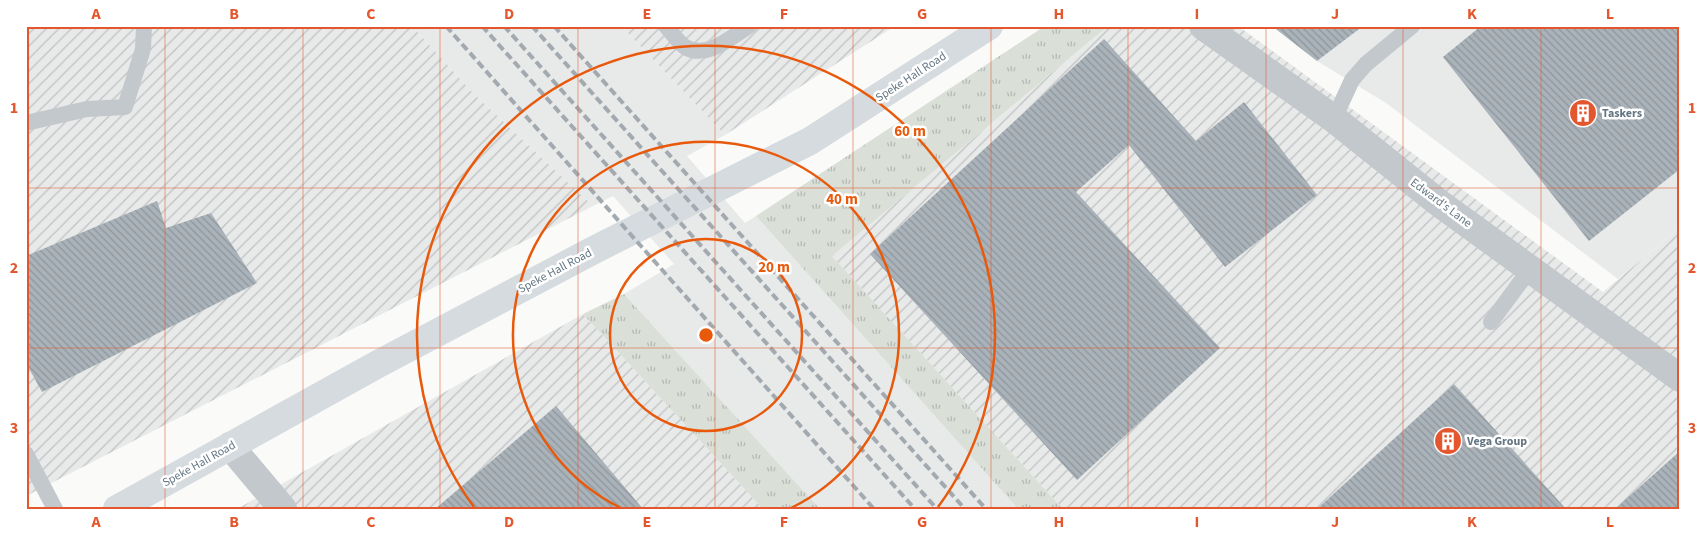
<svg xmlns="http://www.w3.org/2000/svg" width="1706" height="535" viewBox="0 0 1706 535" font-family="'Source Sans 3',sans-serif">
<style>
.built{fill:#e8e9e9}
.industrial{fill:url(#industrial-furrows)}
.grass{fill:url(#grass-tufts)}
.building{fill:url(#building-back-hatch)}
.lines{fill:none;stroke-linecap:round;stroke-linejoin:round}
.service{stroke:#c3c8cc;stroke-width:16}
.minor{stroke:#c3c8cc;stroke-width:28}
.trunk{stroke:#d6dbdf;stroke-width:28}
.rail{stroke:#a2aab0;stroke-width:4;stroke-dasharray:8 4;stroke-linecap:butt}
.grid{fill:none;stroke:#e4572e;stroke-width:1;stroke-opacity:0.55}
.ring{fill:none;stroke:#e8590c;stroke-width:2.5}
.labels{text-anchor:middle;dominant-baseline:central;stroke-width:5;stroke-linejoin:round;paint-order:stroke}
.street-label{font-size:12px;fill:#657683;stroke:#fff}
.poi-label{font-size:12px;font-weight:bold;fill:#657683;stroke:#fff;text-anchor:start}
.centre{fill:#e8590c;stroke:#fff;stroke-width:2.5}
.ring-label{font-size:15px;text-anchor:middle;font-weight:bold;fill:#e8590c;stroke:#fff;stroke-width:5;stroke-linejoin:round;paint-order:stroke}
.neatline{fill:none;stroke:#e4572e;stroke-width:2}
.grid-label{font-size:16px;text-anchor:middle;font-weight:bold;fill:#e4572e}
</style>
<defs>
<pattern id="industrial-furrows" width="10" height="10" patternUnits="userSpaceOnUse" patternTransform="scale(1.25)"><rect width="10" height="10" fill="#e8e9e9"/><path d="M-1 1l2-2M0 10L10 0M9 11l2-2" fill="none" stroke="#c0c1c2"/></pattern>
<pattern id="grass-tufts" width="24" height="20" patternUnits="userSpaceOnUse" patternTransform="scale(1.25)"><rect width="24" height="20" fill="#dadfd7"/><path d="M3 7l-1-3M5 7V3M7 7l1-3M15 17l-1-3M17 17v-4M19 17l1-3" fill="none" stroke="#b4b9b4"/></pattern>
<pattern id="building-back-hatch" width="6" height="6" patternUnits="userSpaceOnUse" patternTransform="scale(1.25)"><rect width="6" height="6" fill="#aab3b9"/><path d="M-1 5l2 2M0 0l6 6M5-1l2 2" fill="none" stroke="#8e969c"/></pattern>
</defs>
<rect width="100%" height="100%" fill="#fafaf8"/>
<g class="built">
<path d="M 412,26 L 621,26 L 725,135 L 687,156 L 745,223 L 756,216 L 1018,509 L 820,509 L 624,294 L 674,264 L 613,196 L 593,206 L 472,92 Z"/>
<path d="M 1272,26 L 1680,26 L 1680,227 L 1618,279 L 1386,103 L 1317,61 Z"/>
</g>
<g class="industrial">
<path d="M 26,26 L 412,26 L 472,92 L 593,206 L 26,496 Z"/>
<path d="M 621,26 L 895,26 L 725,135 Z"/>
<path d="M 1108,26 L 1238,26 L 1603,292 L 1680,227 L 1680,509 L 1063,509 L 832,256 Z"/>
<path d="M 583,314 L 763,509 L 237,509 Z"/>
</g>
<g class="grass">
<path d="M 1045,26 L 1108,26 L 832,256 L 1063,509 L 1018,509 L 756,216 Z"/>
<path d="M 624,294 L 820,509 L 763,509 L 583,314 Z"/>
</g>
<g class="building">
<path d="M 1272,26 L 1363,26 L 1317,61 Z"/>
<path d="M 1481,26 L 1680,26 L 1680,169 L 1589,241 L 1443,57 Z"/>
<path d="M 1104,39 L 1196,141 L 1244,102 L 1317,195 L 1225,267 L 1129,145 L 1076,192 L 1220,348 L 1077,480 L 870,254 Z"/>
<path d="M 157,201 L 166,228 L 211,213 L 257,283 L 42,392 L 26,363 L 26,256 Z"/>
<path d="M 1454,384 L 1566,509 L 1317,509 Z"/>
<path d="M 556,406 L 643,509 L 435,509 Z"/>
<path d="M 1680,451 L 1680,509 L 1615,509 Z"/>
</g>
<g class="lines">
<g class="service">
<path d="M 666,26 C 672,33 678,42 685,47 C 707,60 731,37 749,26"/>
<path d="M 1334,119 L 1352,80 L 1366,64 L 1412,26"/>
<path d="M 26,123 L 87,109 L 125,107 L 143,49 L 144,26"/>
<path d="M 1491,322 L 1530,269"/>
<path d="M 26,454 L 55,509"/>
</g>
<g class="minor">
<path d="M 1203,26 L 1334,119 L 1439,203 L 1680,378"/>
<path d="M 230,446 L 283,509"/>
</g>
<path class="trunk" d="M 117,509 L 378,364 L 592,251 L 810,141 L 989,26"/>
<g class="rail">
<path d="M 446,26 L 874,509"/>
<path d="M 482,26 L 915,509"/>
<path d="M 504,26 L 937,509"/>
<path d="M 532,26 L 965,509"/>
<path d="M 554,26 L 986,509"/>
</g>
</g>
<path class="grid" d="M 165,26 L 165,509M 303,26 L 303,509M 440,26 L 440,509M 578,26 L 578,509M 715,26 L 715,509M 853,26 L 853,509M 991,26 L 991,509M 1128,26 L 1128,509M 1266,26 L 1266,509M 1403,26 L 1403,509M 1541,26 L 1541,509M 26,188 L 1680,188M 26,348 L 1680,348"/>
<g class="ring">
<circle cx="706" cy="335" r="96"/>
<path d="M621 508A193 193 0 1 1 791 508"/>
<path d="M474 507A289 289 0 1 1 938 507"/>
</g>
<defs>
<g id="building-disc" transform="scale(1.4375)"><circle r="9.5" fill="#e4572e" stroke="#fff"/><path d="M-4-6H4V6H1V3H-1V6H-4ZM-2.5-4.3h1.7v1.8h-1.7ZM.8-4.3h1.7v1.8H.8ZM-2.5-1h1.7V.8h-1.7ZM.8-1h1.7V.8H.8Z" fill="#fff"/></g>
</defs>
<g fill-rule="evenodd">
<use href="#building-disc" x="1583" y="113"/>
<use href="#building-disc" x="1448" y="441"/>
</g>
<g class="labels">
<g class="street-label">
<text transform="translate(911 77) rotate(-33)">Speke Hall Road</text>
<text transform="translate(1441 203) rotate(37)">Edward's Lane</text>
<text transform="translate(555 271) rotate(-28)">Speke Hall Road</text>
<text transform="translate(199 464) rotate(-29)">Speke Hall Road</text>
</g>
<g class="poi-label">
<text x="1602" y="113">Taskers</text>
<text x="1467" y="441">Vega Group</text>
</g>
</g>
<circle cx="706" cy="335" r="8" class="centre"/>
<g class="ring-label">
<text x="910" y="136">60 m</text>
<text x="842" y="204">40 m</text>
<text x="774" y="272">20 m</text>
</g>
<rect width="1706" height="535" fill="none" stroke="#ffffff" stroke-width="55"/>
<rect x="28" y="28" width="1650" height="480" class="neatline"/>
<g class="grid-label">
<text x="96" y="19">A</text>
<text x="234" y="19">B</text>
<text x="371" y="19">C</text>
<text x="509" y="19">D</text>
<text x="647" y="19">E</text>
<text x="784" y="19">F</text>
<text x="922" y="19">G</text>
<text x="1059" y="19">H</text>
<text x="1197" y="19">I</text>
<text x="1335" y="19">J</text>
<text x="1472" y="19">K</text>
<text x="1610" y="19">L</text>
<text x="14" y="113">1</text>
<text x="1692" y="113">1</text>
<text x="14" y="273">2</text>
<text x="1692" y="273">2</text>
<text x="14" y="433">3</text>
<text x="1692" y="433">3</text>
<text x="96" y="527">A</text>
<text x="234" y="527">B</text>
<text x="371" y="527">C</text>
<text x="509" y="527">D</text>
<text x="647" y="527">E</text>
<text x="784" y="527">F</text>
<text x="922" y="527">G</text>
<text x="1059" y="527">H</text>
<text x="1197" y="527">I</text>
<text x="1335" y="527">J</text>
<text x="1472" y="527">K</text>
<text x="1610" y="527">L</text>
</g>
</svg>
